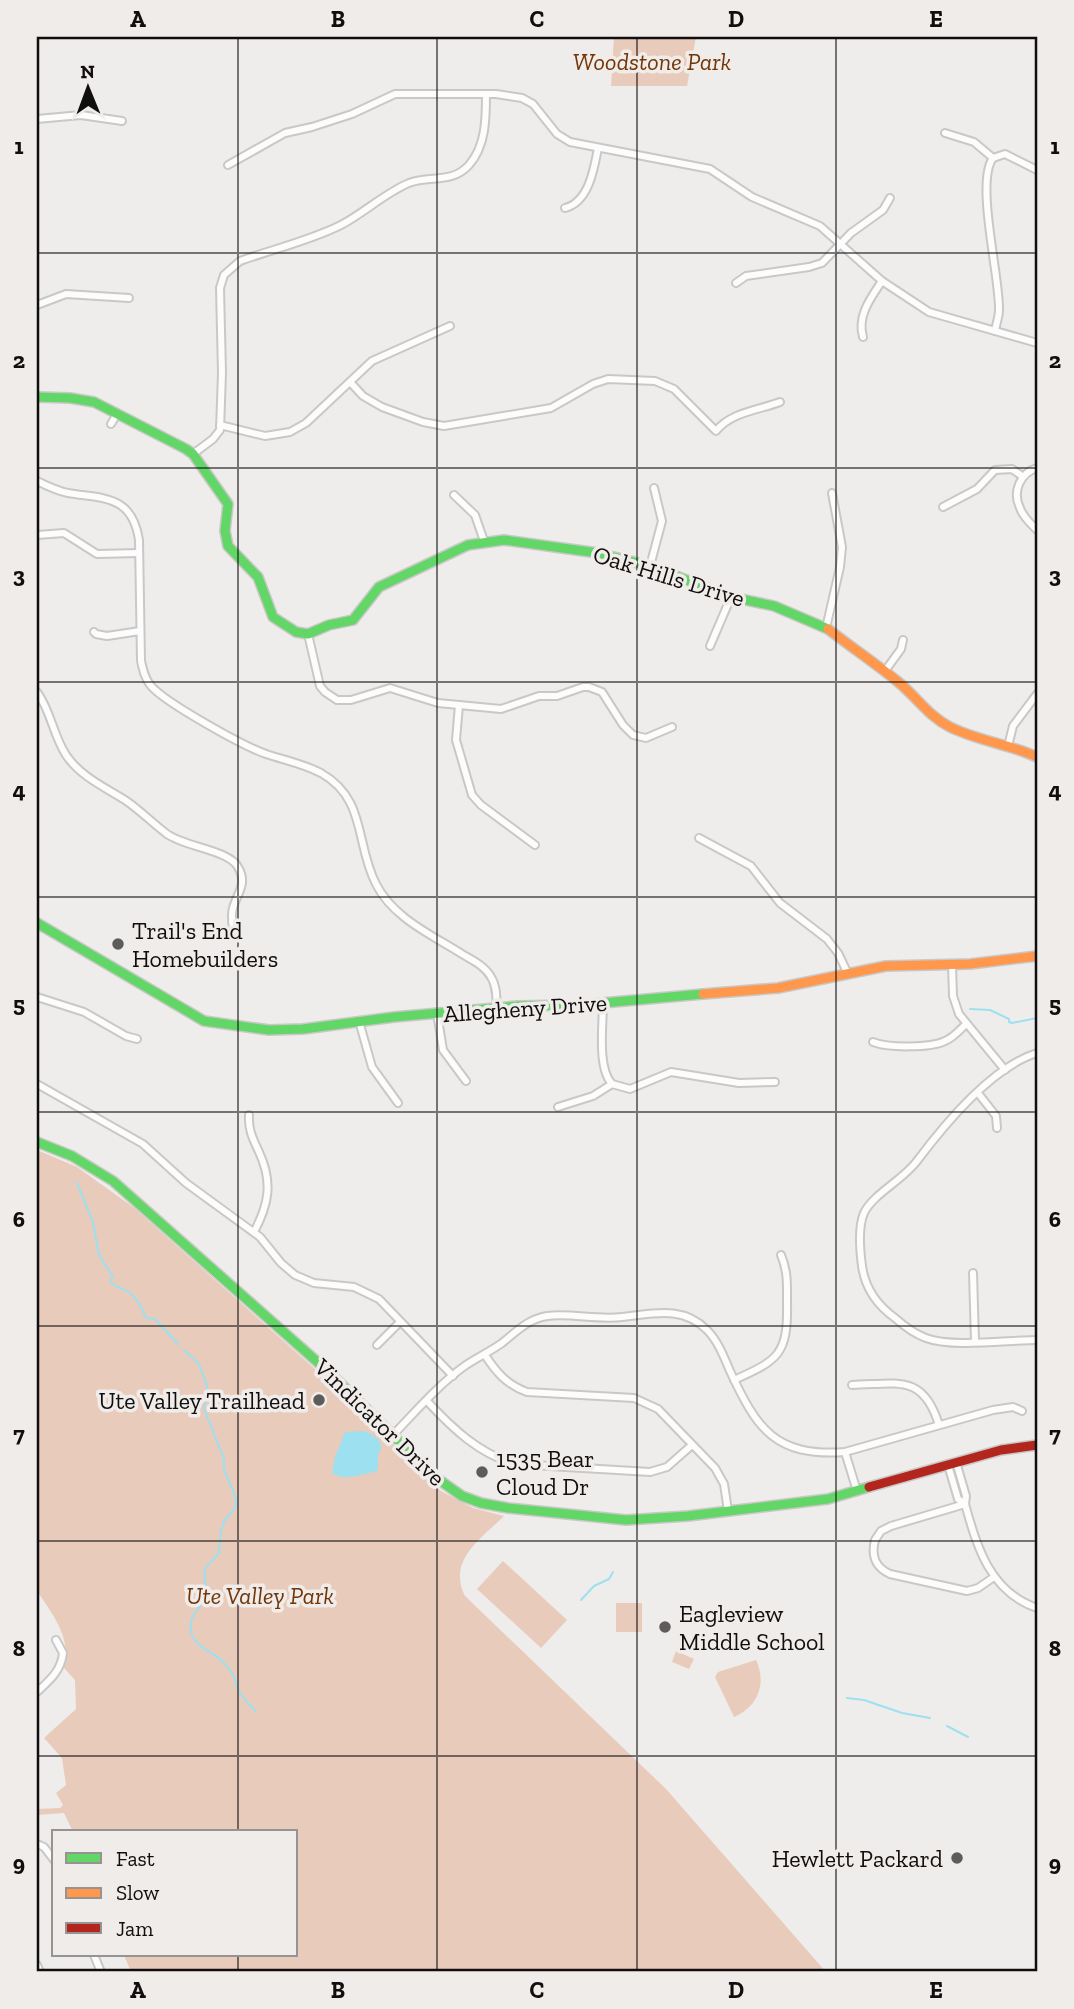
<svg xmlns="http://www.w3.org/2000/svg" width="1074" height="2009" viewBox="0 0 1074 2009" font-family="'Zilla Slab',serif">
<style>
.green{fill:#e8cbbb}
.water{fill:#9de0f0}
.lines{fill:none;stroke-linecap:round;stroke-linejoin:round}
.stream{stroke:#9de0f0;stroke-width:2}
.street-casing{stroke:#c9c8c7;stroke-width:10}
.fast-casing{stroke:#c9c8c7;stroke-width:12}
.slow-casing{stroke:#c9c8c7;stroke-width:12}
.jam-casing{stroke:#c9c8c7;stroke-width:12}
.street{stroke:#fdfcfc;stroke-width:6}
.fast{stroke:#63d668;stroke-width:9}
.slow{stroke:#ff974d;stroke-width:9}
.jam{stroke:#b3261e;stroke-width:9}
.grid{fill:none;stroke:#100e0e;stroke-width:2;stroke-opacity:0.55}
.poi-dot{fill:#5e5c5b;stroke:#f0ecea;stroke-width:2.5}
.labels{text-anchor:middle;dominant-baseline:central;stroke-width:7;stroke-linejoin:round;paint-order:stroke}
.park-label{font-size:24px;font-style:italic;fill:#723508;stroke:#f0ecea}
.street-label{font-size:24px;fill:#100e0e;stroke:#f0ecea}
.poi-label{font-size:24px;fill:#100e0e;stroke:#f0ecea;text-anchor:start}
.neatline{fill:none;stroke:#100e0e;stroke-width:2.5}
.grid-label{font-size:23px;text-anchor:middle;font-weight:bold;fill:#100e0e}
</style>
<rect width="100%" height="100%" fill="#efedeb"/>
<g class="green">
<path d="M 614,37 L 696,37 L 687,86 L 611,86 Z"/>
<path d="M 37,1150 L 77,1167 L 133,1207 L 324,1377 L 441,1491 L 473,1508 L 504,1516 C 481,1539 447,1560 465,1596 L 666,1789 L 826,1972 L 131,1972 L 124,1955 L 296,1955 L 296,1832 L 73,1832 L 64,1813 L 37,1815 L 37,1809 L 60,1808 L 63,1805 L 56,1793 L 66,1785 L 62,1758 L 44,1738 L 76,1709 L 75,1680 L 64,1668 C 72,1638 53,1615 37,1591 Z"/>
<path d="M 503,1561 L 567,1620 L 541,1648 L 477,1589 Z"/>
<rect x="616" y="1603" width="26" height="29"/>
<path d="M 676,1651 L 694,1659 L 689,1669 L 672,1662 Z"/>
<path d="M 756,1660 C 767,1683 758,1707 734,1717 L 715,1677 L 718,1672 Z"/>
</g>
<path class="water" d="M 365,1431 L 376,1437 L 382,1446 L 378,1455 L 378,1469 L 375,1472 C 361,1474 344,1482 332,1473 L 335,1457 L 345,1432 Z"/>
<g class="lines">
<g class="stream">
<path d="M 970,1009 L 990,1010 L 1009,1019 L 1009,1022 L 1012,1023 L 1037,1018"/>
<path d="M 77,1183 L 93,1222 L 99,1255 L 113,1277 L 110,1281 C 115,1288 123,1288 130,1293 C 138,1299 142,1309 146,1318 L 155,1319 L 178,1344"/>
<path d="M 184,1350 L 199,1364 L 207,1386 L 204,1409 L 224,1459 L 224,1470 L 236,1498 L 235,1508 L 224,1521 L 221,1531 L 219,1553 L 204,1570 C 205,1578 207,1589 205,1597 C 201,1610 189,1612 191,1630 C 192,1645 212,1652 221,1660 C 230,1668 234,1675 237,1687 C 239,1696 251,1706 256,1711"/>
<path d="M 581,1600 L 594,1586 L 609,1579 L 613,1572"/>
<path d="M 847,1698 L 864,1700 L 902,1713 L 930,1718"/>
<path d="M 947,1726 L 968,1737"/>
</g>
<g class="street-casing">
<g id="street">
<path d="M 37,119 L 81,115 L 122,121"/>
<path d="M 945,133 L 974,142 L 993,158 L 1005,154 L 1037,170"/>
<path d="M 993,158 C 975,182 1000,277 999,310 C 999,317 996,324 995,331"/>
<path d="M 228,165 L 285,133 L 312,127 L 352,114 L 395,94 L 496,94 L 522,98 L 533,104 L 557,134 L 570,142 L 710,169 L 752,197 L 820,226 L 882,281 L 929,312 L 1037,343"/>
<path d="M 565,208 C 589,202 594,169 598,148"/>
<path d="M 736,283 L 746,276 L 809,267 L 822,263 L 851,233 L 883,210 L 890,198"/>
<path d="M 37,305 L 66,294 L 129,298"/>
<path d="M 863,337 C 857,316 870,299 882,281"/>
<path d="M 350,382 L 363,396 L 382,407 L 423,422 L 444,426 L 551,408 L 593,384 L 608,379 L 655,381 L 674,389 L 716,431 C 731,412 759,410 780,402"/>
<path d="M 111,424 L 117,414"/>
<path d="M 220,425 L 265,436 L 290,432 L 306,423 L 372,361 L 450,326"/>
<path d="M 193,454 L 213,439 L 220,430 L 222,373 L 220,288 L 224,275 L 240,261 C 273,249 309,241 341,225 C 364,213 385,193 409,183 C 430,175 452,184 469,165 C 486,146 486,118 486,94"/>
<path d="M 1037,468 C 1020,473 1012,492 1020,508 C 1023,517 1031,524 1037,530"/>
<path d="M 37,481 C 47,486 57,491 68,493 C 102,499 132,494 139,540 L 141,661 C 143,670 145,679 151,686 C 166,703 243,746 266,754 C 284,760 304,764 321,773 C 367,799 355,844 376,884 C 393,918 432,935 462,954 C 472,960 485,966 491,977 C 497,986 496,997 497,1008"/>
<path d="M 454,495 L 475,515 L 484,541"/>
<path d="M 943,507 L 977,489 L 995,470 L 1012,469 L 1022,476"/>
<path d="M 37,535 L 64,533 L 97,554 L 139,553"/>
<path d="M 650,566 L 662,521 L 654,488"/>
<path d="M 826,628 L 840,567 L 842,547 L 832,493"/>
<path d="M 94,632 L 96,634 L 107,636 L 140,631"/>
<path d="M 308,634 L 320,686 L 325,692 L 337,700 L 351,700 L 390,688 L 438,703 L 501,709 L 539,696 L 557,696 L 583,687 L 589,687 L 602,692 L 623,725 L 633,735 L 646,738 L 672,727"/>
<path d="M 710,646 L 731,597"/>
<path d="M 885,671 L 901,649 L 903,640"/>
<path d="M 37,692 C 51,711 53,735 66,755 C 80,776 104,787 125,800 C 140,810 152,823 167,834 C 185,847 229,850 238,867 C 248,884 237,893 233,908 C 231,914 232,922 233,929"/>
<path d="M 459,705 L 456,740 L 472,795 L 481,805 L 535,845"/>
<path d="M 1008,746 L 1013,726 L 1037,694"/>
<path d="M 699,838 L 751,866 L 780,903 L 827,939 L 838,953 L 848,974"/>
<path d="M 952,965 L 953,996 L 959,1014 L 1005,1070"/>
<path d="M 37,997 L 84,1012 L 126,1036 L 137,1039"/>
<path d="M 603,1003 C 603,1025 597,1068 612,1084"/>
<path d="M 437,1013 L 443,1050 L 466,1081"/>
<path d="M 359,1021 L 372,1067 L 398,1103"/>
<path d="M 873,1042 C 887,1048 931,1048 945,1041 C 953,1038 960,1030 966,1024"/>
<path d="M 1037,1053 C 992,1067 944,1125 917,1161 C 903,1180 873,1194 864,1213 C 858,1227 860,1251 862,1266 C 865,1288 877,1305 895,1318 C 904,1326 915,1334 926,1338 C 952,1348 1008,1340 1037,1340"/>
<path d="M 37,1084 L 143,1144 L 186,1183 L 260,1237 L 281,1263 L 295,1275 L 314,1283 L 354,1287 L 379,1299 L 453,1376"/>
<path d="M 612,1084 L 630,1089 L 671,1072 L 739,1083 L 775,1082"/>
<path d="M 978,1093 L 996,1116 L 997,1128"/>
<path d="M 558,1107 L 593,1096 L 612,1084"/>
<path d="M 249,1115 C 248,1130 253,1139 259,1152 C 273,1182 269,1204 254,1232"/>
<path d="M 973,1273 L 975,1341"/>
<path d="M 377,1345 L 400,1322"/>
<path d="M 485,1355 C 496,1372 507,1385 527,1392 L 634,1398 L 658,1409 L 715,1468 L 724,1484 L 728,1511"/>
<path d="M 734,1380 C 779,1360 788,1354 787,1303 C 787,1286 788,1271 781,1255"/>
<path d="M 852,1385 C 897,1384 923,1373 939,1425"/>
<path d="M 427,1401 C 452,1428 480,1455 516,1464 L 650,1472 L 667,1467 L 692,1445"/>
<path d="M 393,1435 C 416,1411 439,1384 466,1365 C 478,1357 491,1351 502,1343 C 517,1331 528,1319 547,1316 C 571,1313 597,1320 622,1317 C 653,1314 682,1305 707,1330 C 718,1341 724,1357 730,1371 C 757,1429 775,1457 845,1452 L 993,1410 L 1013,1407 L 1022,1411"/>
<path d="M 845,1452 L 857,1491"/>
<path d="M 956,1462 L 966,1496 L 965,1504 C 977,1547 990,1592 1037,1608"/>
<path d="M 948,1465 L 958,1499 L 965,1504"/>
<path d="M 965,1504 L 891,1526 L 881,1531 L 875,1540 C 871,1556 875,1567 890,1574 L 967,1591 L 978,1588 L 994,1577"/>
<path d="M 37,1692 C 50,1680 61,1671 63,1653 L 56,1640"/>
<path d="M 37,1844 L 44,1847 L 54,1860"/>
<path d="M 94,1955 L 101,1972"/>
<path d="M 37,1965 L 40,1972"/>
</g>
</g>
<g class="fast-casing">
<g id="fast">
<path d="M 37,397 L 70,398 L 94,402 L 186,449 L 193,454 L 228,504 L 225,531 L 228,546 L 258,577 L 273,617 L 296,632 L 308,634 L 329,625 L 353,620 L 379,587 L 468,545 L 504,540 L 598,553 L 650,566 L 731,597 L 774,606 L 828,629"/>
<path d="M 37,923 L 204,1021 L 269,1030 L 303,1029 L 394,1017 L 518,1006 L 580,1005 L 703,994"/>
<path d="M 37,1142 L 72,1156 L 113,1181 L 331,1374 L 435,1477 L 462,1496 L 481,1503 L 508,1508 L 626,1520 L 688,1516 L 828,1499 L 869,1487"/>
</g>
</g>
<g class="slow-casing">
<g id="slow">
<path d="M 828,629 C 851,647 875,663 897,681 C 916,696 928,716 950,727 C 978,741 1009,744 1037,757"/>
<path d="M 703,994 L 778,988 L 886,966 L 970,964 L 1037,956"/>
</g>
</g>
<g class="jam-casing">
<path id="jam" d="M 869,1487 L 1001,1450 L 1037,1445"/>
</g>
<use href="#street" class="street"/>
<use href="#fast" class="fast"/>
<use href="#slow" class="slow"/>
<use href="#jam" class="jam"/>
</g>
<path class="grid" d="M 238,37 L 238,1832M 437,37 L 437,1972M 637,37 L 637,1972M 836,37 L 836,1972M 37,253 L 1037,253M 37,468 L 1037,468M 37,682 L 1037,682M 37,897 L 1037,897M 37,1112 L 1037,1112M 37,1326 L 1037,1326M 37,1541 L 1037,1541M 37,1756 L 1037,1756M 238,1955 L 238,1972"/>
<g class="poi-dot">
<circle cx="118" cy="944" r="7"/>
<circle cx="319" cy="1400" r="7"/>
<circle cx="482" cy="1472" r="7"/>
<circle cx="665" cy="1627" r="7"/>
<circle cx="957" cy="1858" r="7"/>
</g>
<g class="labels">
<g class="park-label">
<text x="652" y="61">Woodstone Park</text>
<text x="260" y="1595">Ute Valley Park</text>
</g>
<g class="street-label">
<text transform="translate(669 576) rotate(17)">Oak Hills Drive</text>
<text transform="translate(525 1008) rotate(-4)">Allegheny Drive</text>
<text transform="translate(380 1422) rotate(44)">Vindicator Drive</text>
</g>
<g class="poi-label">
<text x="132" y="930">Trail's End<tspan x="132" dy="28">Homebuilders</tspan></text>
<text x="305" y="1400" text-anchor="end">Ute Valley Trailhead</text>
<text x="496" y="1458">1535 Bear<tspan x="496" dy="28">Cloud Dr</tspan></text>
<text x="679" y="1613">Eagleview<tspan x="679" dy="28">Middle School</tspan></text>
<text x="943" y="1858" text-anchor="end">Hewlett Packard</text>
</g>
</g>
<rect width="1074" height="2009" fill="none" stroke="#f0ecea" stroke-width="77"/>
<rect x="52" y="1830" width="245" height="126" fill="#f0ecea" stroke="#969392" stroke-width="2"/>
<rect x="66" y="1853" width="35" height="10" fill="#63d668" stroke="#969392" stroke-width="2"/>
<text x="116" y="1866" font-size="21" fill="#100e0e">Fast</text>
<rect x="66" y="1888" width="35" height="10" fill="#ff974d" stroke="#969392" stroke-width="2"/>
<text x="116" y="1900" font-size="21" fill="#100e0e">Slow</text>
<rect x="66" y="1923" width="35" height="10" fill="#b3261e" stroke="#969392" stroke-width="2"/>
<text x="116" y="1936" font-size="21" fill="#100e0e">Jam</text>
<g transform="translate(88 88) rotate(359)" stroke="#f0ecea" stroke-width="5" paint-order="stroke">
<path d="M0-5L12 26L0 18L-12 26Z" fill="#100e0e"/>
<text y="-10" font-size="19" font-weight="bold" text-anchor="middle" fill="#100e0e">N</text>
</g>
<rect x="38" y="38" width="998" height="1932" class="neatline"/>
<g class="grid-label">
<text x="138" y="27">A</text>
<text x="338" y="27">B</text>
<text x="537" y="27">C</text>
<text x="736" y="27">D</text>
<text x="936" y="27">E</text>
<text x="19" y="154">1</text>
<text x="1055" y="154">1</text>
<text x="19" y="368">2</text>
<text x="1055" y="368">2</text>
<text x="19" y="583">3</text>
<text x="1055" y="583">3</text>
<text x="19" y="798">4</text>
<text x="1055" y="798">4</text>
<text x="19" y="1012">5</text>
<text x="1055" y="1012">5</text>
<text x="19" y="1227">6</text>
<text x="1055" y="1227">6</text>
<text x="19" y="1442">7</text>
<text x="1055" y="1442">7</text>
<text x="19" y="1656">8</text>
<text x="1055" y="1656">8</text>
<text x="19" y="1871">9</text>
<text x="1055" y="1871">9</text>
<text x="138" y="1998">A</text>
<text x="338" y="1998">B</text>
<text x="537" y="1998">C</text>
<text x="736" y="1998">D</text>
<text x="936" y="1998">E</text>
</g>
</svg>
